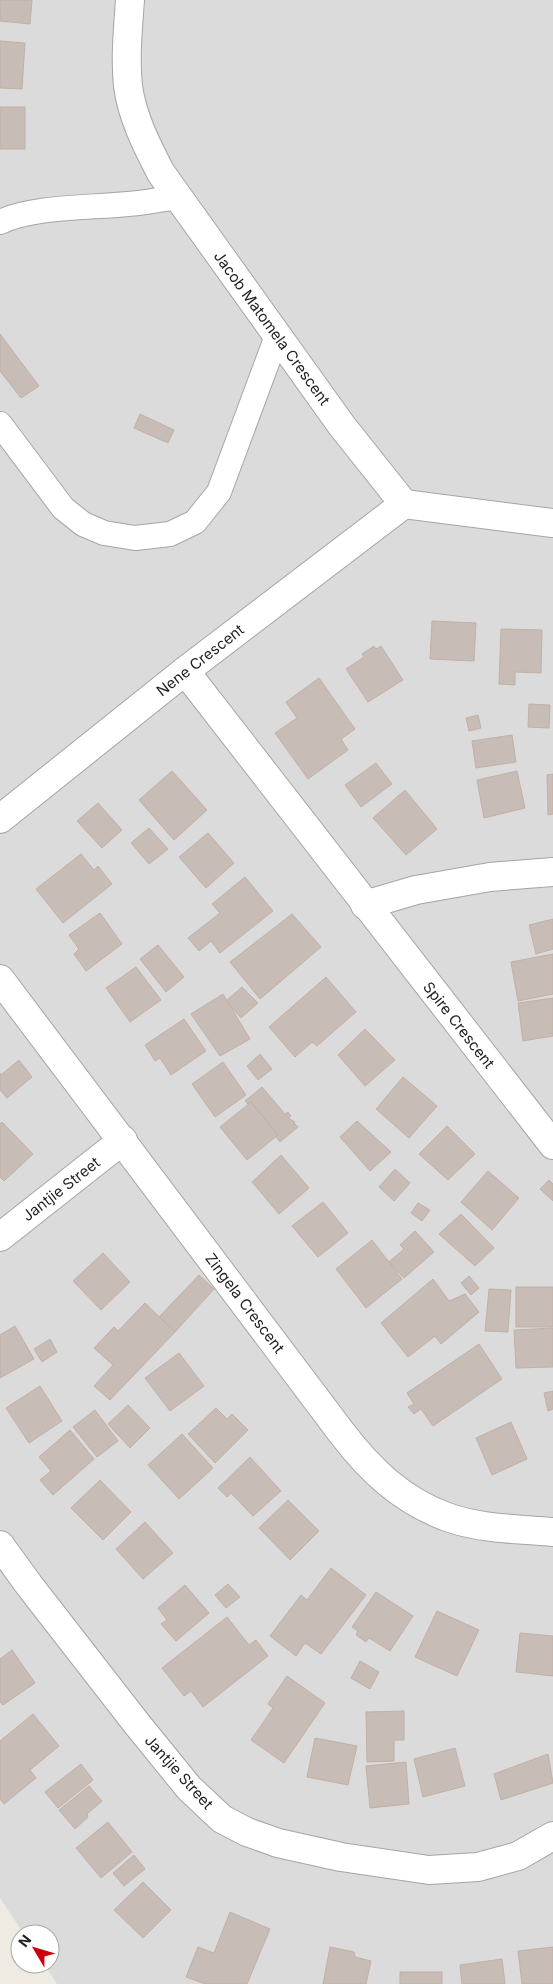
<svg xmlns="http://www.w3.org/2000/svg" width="553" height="1984" viewBox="0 0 553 1984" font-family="Inter,sans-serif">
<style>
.residential{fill:#dcdbdb}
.building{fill:#c7bcb6;stroke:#c2b0a5}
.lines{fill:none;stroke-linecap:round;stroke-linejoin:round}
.service-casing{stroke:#a5a5a5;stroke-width:26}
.minor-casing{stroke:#a5a5a5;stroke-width:30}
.service{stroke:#fff;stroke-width:24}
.minor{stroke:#fff;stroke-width:28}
.labels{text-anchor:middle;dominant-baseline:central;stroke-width:4;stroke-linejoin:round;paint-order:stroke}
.street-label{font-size:15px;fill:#1e1e1e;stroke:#fff}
</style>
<rect width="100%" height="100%" fill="#efebe3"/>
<path class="residential" d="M 0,0 L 553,0 L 553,1984 L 57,1984 L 44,1964 L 50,1964 L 50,1934 L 24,1934 L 0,1898 Z"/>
<g class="building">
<path d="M 0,0 L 32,0 L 30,24 L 0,21 Z"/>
<path d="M 0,41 L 25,43 L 22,89 L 0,88 Z"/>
<rect x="0" y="107" width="25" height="42"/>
<path d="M 0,334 L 39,386 L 21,398 L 0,371 Z"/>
<path d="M 140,414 L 174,430 L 168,443 L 134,428 Z"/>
<path d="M 432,621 L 476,623 L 474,661 L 430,659 Z"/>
<path d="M 501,629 L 542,630 L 541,673 L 515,672 L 515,685 L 499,684 Z"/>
<path d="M 374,646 L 376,649 L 381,646 L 403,680 L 368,702 L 346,669 L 364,657 L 362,654 Z"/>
<path d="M 319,678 L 355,729 L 341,739 L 348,750 L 308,779 L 275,733 L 297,718 L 286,702 Z"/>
<path d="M 529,704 L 550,705 L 549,728 L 528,727 Z"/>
<path d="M 478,715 L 481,728 L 469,731 L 466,718 Z"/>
<path d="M 512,735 L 516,762 L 476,768 L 472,741 Z"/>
<path d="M 376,763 L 392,784 L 361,807 L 345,785 Z"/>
<path d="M 172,771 L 207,810 L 174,840 L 139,800 Z"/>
<path d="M 517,771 L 525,808 L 484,818 L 477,780 Z"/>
<path d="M 553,774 L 553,814 L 548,815 L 547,775 Z"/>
<path d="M 405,790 L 437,829 L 406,855 L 373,818 Z"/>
<path d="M 98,803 L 122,830 L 102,848 L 77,821 Z"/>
<path d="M 149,828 L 168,849 L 149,864 L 131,843 Z"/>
<path d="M 208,833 L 234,863 L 206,888 L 179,857 Z"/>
<path d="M 81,854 L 94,870 L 98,866 L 112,884 L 63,923 L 36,889 Z"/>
<path d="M 245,877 L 273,911 L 220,953 L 211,941 L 199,951 L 188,938 L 220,913 L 212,904 Z"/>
<path d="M 100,913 L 122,944 L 86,971 L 74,954 L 79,949 L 69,935 Z"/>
<path d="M 292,914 L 321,947 L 260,999 L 230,962 Z"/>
<path d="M 553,919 L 553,949 L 536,954 L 529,925 Z"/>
<path d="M 158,945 L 184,977 L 166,992 L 140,959 Z"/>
<path d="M 553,954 L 553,994 L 518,1001 L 511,962 Z"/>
<path d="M 136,967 L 161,1000 L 130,1022 L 106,988 Z"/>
<path d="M 326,977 L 356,1012 L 317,1046 L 312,1042 L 295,1057 L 269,1027 Z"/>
<path d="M 242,987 L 258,1003 L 241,1018 L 226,1001 Z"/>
<path d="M 223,994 L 250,1039 L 220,1056 L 191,1014 Z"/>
<path d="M 553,998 L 553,1036 L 523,1041 L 518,1003 Z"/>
<path d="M 184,1019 L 206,1051 L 171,1075 L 160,1058 L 155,1061 L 145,1045 Z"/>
<path d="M 365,1029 L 395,1060 L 365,1086 L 338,1055 Z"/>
<path d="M 260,1054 L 272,1069 L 258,1080 L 247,1066 Z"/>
<path d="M 19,1060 L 32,1077 L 7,1098 L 0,1090 L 0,1073 L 1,1075 Z"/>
<path d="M 223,1062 L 246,1095 L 215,1117 L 192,1084 Z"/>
<path d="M 403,1077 L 437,1106 L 409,1138 L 376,1109 Z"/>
<path d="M 262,1087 L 285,1114 L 288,1112 L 291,1116 L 288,1118 L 295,1122 L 293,1125 L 295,1124 L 298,1127 L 280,1142 L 276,1137 L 278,1135 L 251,1102 L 248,1104 L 245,1101 Z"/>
<path d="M 251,1102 L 278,1135 L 247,1160 L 220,1127 Z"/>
<path d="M 357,1121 L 391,1152 L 370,1171 L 340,1137 Z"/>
<path d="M 2,1122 L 33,1154 L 4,1181 L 0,1177 L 0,1124 Z"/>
<path d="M 447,1126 L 475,1154 L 448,1180 L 419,1154 Z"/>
<path d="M 281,1155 L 309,1188 L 279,1214 L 252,1182 Z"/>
<path d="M 395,1169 L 410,1183 L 394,1201 L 379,1187 Z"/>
<path d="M 488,1171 L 519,1198 L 492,1230 L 461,1202 Z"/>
<path d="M 549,1180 L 553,1184 L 553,1201 L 540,1189 Z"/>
<path d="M 323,1202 L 348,1233 L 318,1257 L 292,1226 Z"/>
<path d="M 418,1203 L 430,1210 L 422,1221 L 411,1213 Z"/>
<path d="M 461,1214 L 494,1248 L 475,1266 L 439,1234 Z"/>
<path d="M 415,1231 L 434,1252 L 404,1278 L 389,1262 L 404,1249 L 400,1245 Z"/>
<path d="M 372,1240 L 402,1279 L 366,1308 L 336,1269 Z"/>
<path d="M 103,1253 L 130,1282 L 101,1310 L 73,1281 Z"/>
<path d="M 199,1275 L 214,1289 L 175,1332 L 159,1317 Z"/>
<path d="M 469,1276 L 479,1288 L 471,1295 L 461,1283 Z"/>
<path d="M 433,1279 L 449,1301 L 465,1294 L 479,1312 L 441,1344 L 435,1336 L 408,1357 L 381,1323 Z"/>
<rect x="516" y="1287" width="37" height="40"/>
<path d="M 489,1289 L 511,1290 L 508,1332 L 485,1331 Z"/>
<path d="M 145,1303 L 175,1332 L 110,1400 L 94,1386 L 113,1365 L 94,1348 L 114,1327 L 118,1331 Z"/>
<path d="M 15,1326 L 34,1359 L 0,1378 L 0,1335 Z"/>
<path d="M 553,1328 L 553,1367 L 516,1368 L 514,1330 Z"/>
<path d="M 50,1339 L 57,1352 L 42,1362 L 34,1349 Z"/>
<path d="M 479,1344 L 502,1379 L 433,1426 L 421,1409 L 414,1414 L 408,1407 L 414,1404 L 407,1393 Z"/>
<path d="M 179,1353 L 204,1386 L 170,1411 L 145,1378 Z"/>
<path d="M 40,1386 L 62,1421 L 29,1443 L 6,1408 Z"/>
<path d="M 553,1391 L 553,1409 L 548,1411 L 544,1393 Z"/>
<path d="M 128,1405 L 150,1428 L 130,1448 L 108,1424 Z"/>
<path d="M 216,1408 L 227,1419 L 232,1414 L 248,1430 L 215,1463 L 188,1434 Z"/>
<path d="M 95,1410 L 118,1441 L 97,1457 L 73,1427 Z"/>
<path d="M 511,1422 L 527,1459 L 492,1475 L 476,1438 Z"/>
<path d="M 70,1430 L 94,1459 L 53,1495 L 40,1480 L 51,1471 L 39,1457 Z"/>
<path d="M 182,1434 L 213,1468 L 179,1499 L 148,1465 Z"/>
<path d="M 250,1457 L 281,1491 L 253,1516 L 231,1493 L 227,1497 L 218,1488 Z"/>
<path d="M 100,1480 L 131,1512 L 103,1540 L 71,1508 Z"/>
<path d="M 288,1500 L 319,1531 L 290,1560 L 259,1528 Z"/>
<path d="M 145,1522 L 173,1553 L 143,1579 L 116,1549 Z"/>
<path d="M 331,1568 L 366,1595 L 321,1654 L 305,1643 L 296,1656 L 270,1636 L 301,1595 L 307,1600 Z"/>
<path d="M 228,1584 L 240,1597 L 226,1608 L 215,1595 Z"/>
<path d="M 185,1585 L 209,1613 L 176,1641 L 161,1624 L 167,1620 L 158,1608 Z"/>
<path d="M 376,1592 L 413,1616 L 390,1651 L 369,1638 L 366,1642 L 356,1635 L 358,1631 L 352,1627 Z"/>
<path d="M 437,1611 L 479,1630 L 457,1676 L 415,1657 Z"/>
<path d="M 227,1617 L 249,1645 L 256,1640 L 268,1656 L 203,1707 L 191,1691 L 184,1696 L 162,1668 Z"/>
<path d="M 520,1633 L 553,1636 L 553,1676 L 516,1672 Z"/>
<path d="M 12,1650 L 35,1683 L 3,1705 L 0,1702 L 0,1659 Z"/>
<path d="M 360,1661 L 379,1672 L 370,1689 L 351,1678 Z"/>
<path d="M 287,1676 L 325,1703 L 284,1763 L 251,1740 L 273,1708 L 268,1704 Z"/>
<path d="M 404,1711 L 404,1740 L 394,1740 L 394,1761 L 367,1762 L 366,1712 Z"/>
<path d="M 33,1714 L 59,1746 L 30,1770 L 36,1778 L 4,1804 L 0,1799 L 0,1741 Z"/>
<path d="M 315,1738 L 357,1746 L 348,1785 L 307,1777 Z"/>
<path d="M 455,1748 L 465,1786 L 423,1797 L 414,1759 Z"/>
<path d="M 548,1754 L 553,1783 L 501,1800 L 494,1774 Z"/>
<path d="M 406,1762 L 409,1804 L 370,1808 L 366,1766 Z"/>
<path d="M 81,1764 L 93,1780 L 58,1808 L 45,1792 Z"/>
<path d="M 89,1786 L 102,1801 L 87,1814 L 88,1817 L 75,1829 L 59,1810 Z"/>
<path d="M 108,1822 L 132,1852 L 101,1878 L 76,1848 Z"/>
<path d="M 134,1855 L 145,1869 L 124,1886 L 113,1873 Z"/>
<path d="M 143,1882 L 171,1910 L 143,1938 L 114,1910 Z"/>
<path d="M 230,1912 L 270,1929 L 247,1984 L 205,1984 L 186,1977 L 198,1947 L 214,1953 Z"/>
<path d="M 330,1947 L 354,1952 L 355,1957 L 371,1961 L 366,1984 L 323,1984 Z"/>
<path d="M 553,1947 L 553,1984 L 522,1984 L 518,1951 Z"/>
<path d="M 502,1959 L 505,1984 L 462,1984 L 460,1965 Z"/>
<rect x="400" y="1972" width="42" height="12"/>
</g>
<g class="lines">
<g class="service-casing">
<g id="service">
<path d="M 0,222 C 35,206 89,208 128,204 C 145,203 161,199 178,197"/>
<path d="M 0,424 L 63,508 L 83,524 L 104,533 L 135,538 L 170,534 L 195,522 L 219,492 L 277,336"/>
</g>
</g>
<g class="minor-casing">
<g id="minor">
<path d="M 130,0 C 128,28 125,57 128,86 C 132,117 147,146 161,173 L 342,426 L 404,504 L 553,523"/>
<path d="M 185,671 L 553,1145"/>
<path d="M 0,819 L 185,671 L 404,504"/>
<path d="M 365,905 L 416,890 L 490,877 L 553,872"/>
<path d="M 0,979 L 341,1432 C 370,1470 401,1500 447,1517 C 480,1529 518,1529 553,1532"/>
<path d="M 0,1237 L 123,1140"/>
<path d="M 0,1545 L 29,1585 L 137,1724 L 189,1788 L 222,1819 L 247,1832 L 278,1843 L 341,1857 L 429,1870 L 478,1867 L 518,1856 L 553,1836"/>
</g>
</g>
<use href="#service" class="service"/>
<use href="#minor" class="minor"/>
</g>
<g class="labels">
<g class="street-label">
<text transform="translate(272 328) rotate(54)">Jacob Matomela Crescent</text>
<text transform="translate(200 660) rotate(-38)">Nene Crescent</text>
<text transform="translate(459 1025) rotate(52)">Spire Crescent</text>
<text transform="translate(61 1189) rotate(-38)">Jantjie Street</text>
<text transform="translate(245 1303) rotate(53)">Zingela Crescent</text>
<text transform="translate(179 1772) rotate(48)">Jantjie Street</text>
</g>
</g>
<g transform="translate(35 1949) rotate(308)"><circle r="24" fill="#ffffff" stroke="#a5a5a5"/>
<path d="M0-4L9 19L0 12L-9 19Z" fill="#cc000d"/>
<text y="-8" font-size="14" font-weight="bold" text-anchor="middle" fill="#1e1e1e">N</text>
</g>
</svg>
